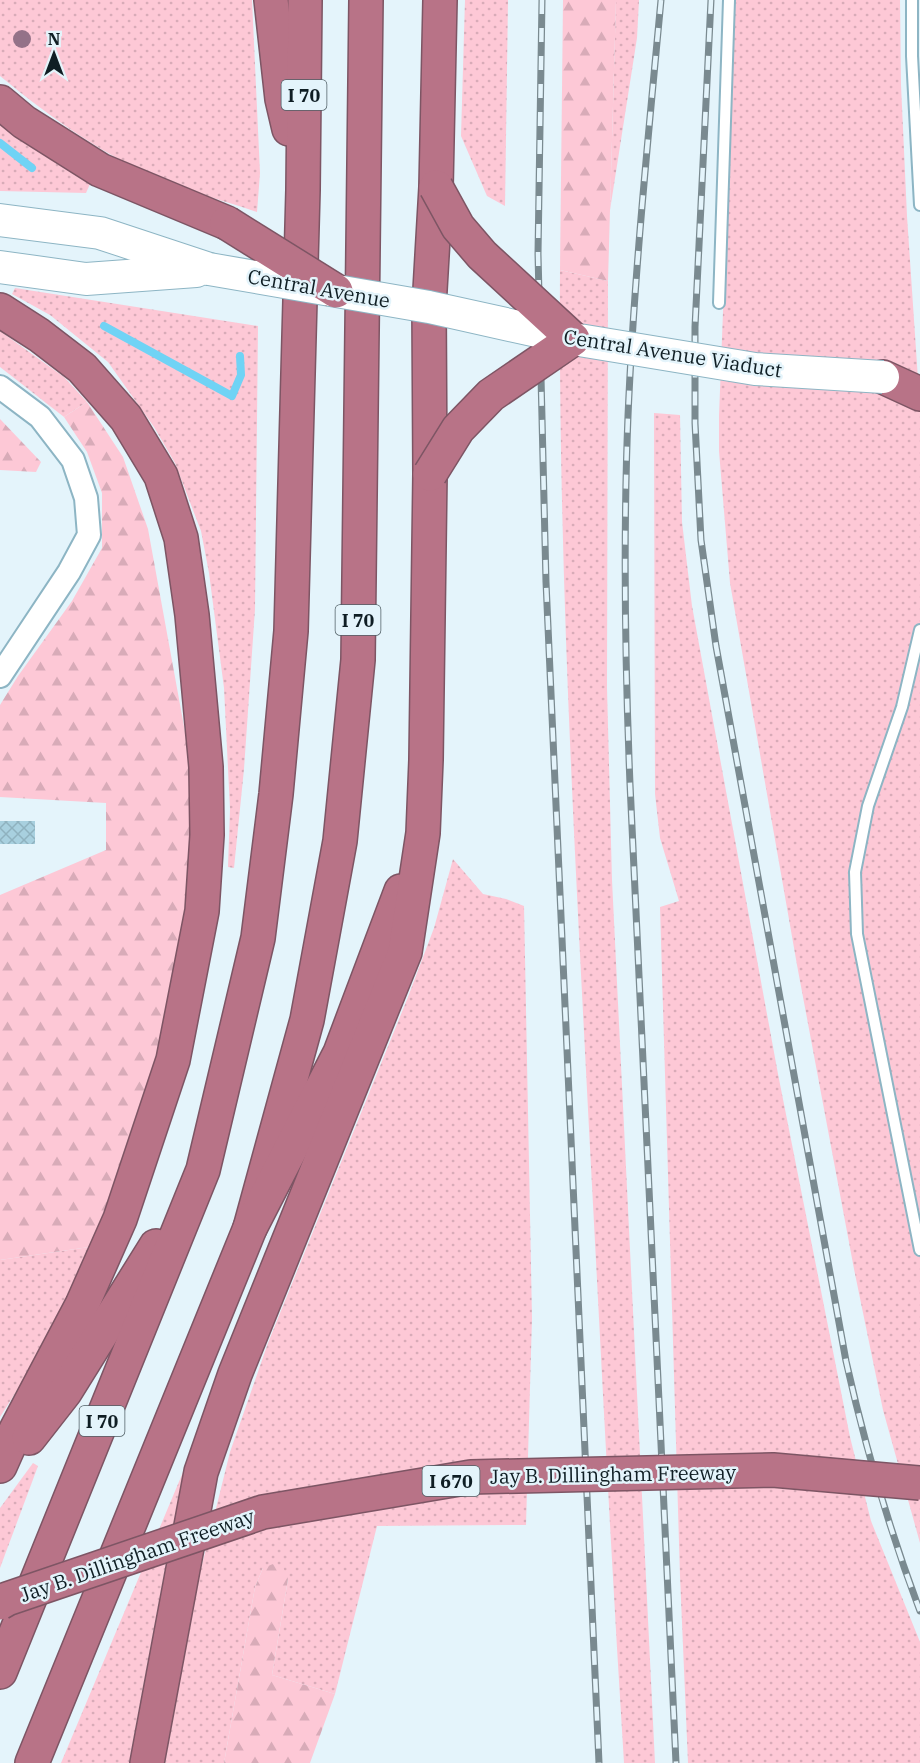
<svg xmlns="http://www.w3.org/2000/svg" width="920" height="1763" viewBox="0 0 920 1763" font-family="'IBM Plex Serif',serif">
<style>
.grass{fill:url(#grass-dots)}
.forest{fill:url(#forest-firs)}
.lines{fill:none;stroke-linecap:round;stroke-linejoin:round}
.stream{stroke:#70d3f5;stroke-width:8}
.building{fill:url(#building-cross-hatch)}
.lane-casing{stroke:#8db5c4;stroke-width:14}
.street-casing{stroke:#8db5c4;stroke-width:26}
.secondary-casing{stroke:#8db5c4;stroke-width:34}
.highway-casing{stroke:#7d5564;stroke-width:36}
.lane{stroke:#fff;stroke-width:10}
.street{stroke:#fff;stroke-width:22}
.secondary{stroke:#fff;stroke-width:32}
.highway{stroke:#b87387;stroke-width:33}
.rail-casing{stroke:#7a8a90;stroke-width:7}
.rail{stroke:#e4f4fb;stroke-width:4.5;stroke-dasharray:14;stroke-linecap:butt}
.secondary-bridge-casing{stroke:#8db5c4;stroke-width:34;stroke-linecap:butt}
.highway-bridge-casing{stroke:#7d5564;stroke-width:36;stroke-linecap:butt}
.secondary-bridge{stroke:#fff;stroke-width:32}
.highway-bridge{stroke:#b87387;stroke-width:33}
.tree{fill:#947288}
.labels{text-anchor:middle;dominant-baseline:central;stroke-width:5;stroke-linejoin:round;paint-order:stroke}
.shield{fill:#e4f4fb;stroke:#4f5e64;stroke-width:1.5}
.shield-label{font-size:18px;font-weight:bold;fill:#0f1e24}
.street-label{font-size:20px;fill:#0f1e24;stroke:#e4f4fb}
</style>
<defs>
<pattern id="grass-dots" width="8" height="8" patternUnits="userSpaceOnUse" patternTransform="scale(1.5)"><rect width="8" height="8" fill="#fdc8d6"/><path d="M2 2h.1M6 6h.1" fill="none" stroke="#d8abb8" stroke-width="1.8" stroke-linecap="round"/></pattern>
<pattern id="forest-firs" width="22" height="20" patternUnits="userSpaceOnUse" patternTransform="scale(1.5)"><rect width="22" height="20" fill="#fdc8d6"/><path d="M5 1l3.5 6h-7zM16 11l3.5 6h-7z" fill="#d8abb8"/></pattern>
<pattern id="building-cross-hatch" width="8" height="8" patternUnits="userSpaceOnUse" patternTransform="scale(1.5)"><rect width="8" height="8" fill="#a8d0df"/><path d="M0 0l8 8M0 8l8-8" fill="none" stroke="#8fb2bf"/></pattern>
</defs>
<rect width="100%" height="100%" fill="#e4f4fb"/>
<g class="grass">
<path d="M 0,0 L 252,0 L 260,173 L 257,212 C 228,202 198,194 170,183 C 108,159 51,118 0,76 Z"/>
<path d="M 465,0 L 508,0 L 505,206 L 487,196 L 461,136 Z"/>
<path d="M 616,0 L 639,0 L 637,38 L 610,210 Z"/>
<path d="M 735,0 L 900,0 L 901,85 L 907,216 L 920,409 L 920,1543 L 883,1410 L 854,1269 L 797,965 L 730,583 L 719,451 L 719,416 Z"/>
<path d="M 0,123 L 90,184 L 86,193 L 0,191 Z"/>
<path d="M 560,270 L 608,281 L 607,688 L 612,880 L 655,1763 L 624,1763 C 611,1558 601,1353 590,1148 C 575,855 558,563 560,270 Z"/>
<path d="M 15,288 L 258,326 L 255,609 L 244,769 L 234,868 L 228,867 L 230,809 L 224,688 L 209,573 L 201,531 L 175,463 L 154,427 L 108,362 L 50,315 L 12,294 Z"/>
<path d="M 0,331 L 64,377 L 87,402 L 64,417 L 0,367 Z"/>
<path d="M 654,413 L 680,415 L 682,522 L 692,606 L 778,1074 L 850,1437 L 871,1521 L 920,1642 L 920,1763 L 688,1763 L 680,1576 L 660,907 L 679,901 L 660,838 L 655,794 Z"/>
<path d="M 453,859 L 483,894 L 506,899 L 524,906 L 532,1318 L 526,1525 L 377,1526 L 335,1694 L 272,1675 L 288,1579 L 263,1568 L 255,1587 L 224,1763 L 165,1763 L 196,1589 L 230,1452 L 268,1343 L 408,997 L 434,928 Z"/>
<path d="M 96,1246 L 37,1359 L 0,1417 L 0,1260 Z"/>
<path d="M 199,1434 L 203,1436 L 173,1526 L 129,1763 L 61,1763 Z"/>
<path d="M 33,1463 L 38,1466 L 0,1568 L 0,1508 Z"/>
</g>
<g class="forest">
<path d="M 563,0 L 616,0 L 608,281 L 560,270 Z"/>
<path d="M 87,402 L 123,457 L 148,529 L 187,743 L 192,830 L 187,903 L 157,1069 L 96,1246 L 0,1260 L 0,895 L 106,850 L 106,803 L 0,797 L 0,705 L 18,676 L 72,601 L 102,548 L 102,493 L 87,452 L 64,417 Z"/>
<path d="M 0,419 L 41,462 L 36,472 L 0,470 Z"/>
<path d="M 273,1564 L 283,1567 L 288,1579 L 272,1675 L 335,1694 L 310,1763 L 224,1763 L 255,1587 L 263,1568 Z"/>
</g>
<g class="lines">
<g class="stream">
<path d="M 0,143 L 32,168"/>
<path d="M 104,326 L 232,396 L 241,375 L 240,356"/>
</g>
</g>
<rect class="building" x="0" y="821" width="35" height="23"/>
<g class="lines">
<g class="lane-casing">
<g id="lane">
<path d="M 912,0 L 912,56 L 920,205"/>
<path d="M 719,303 L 729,0"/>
<path d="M 920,630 L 902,707 L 868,806 L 855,872 L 857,934 L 920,1250"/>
</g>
</g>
<g class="street-casing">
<path id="street" d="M 0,387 L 40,417 L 73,460 L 86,498 L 89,535 L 69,572 L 0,676"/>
</g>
<g class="secondary-casing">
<g id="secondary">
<path d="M 0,220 L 100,233 L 209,269"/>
<path d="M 0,267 L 86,279 L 196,271"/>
</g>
</g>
<g class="highway-casing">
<g id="highway">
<path d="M 271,0 L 282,99 L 289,129"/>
<path d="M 0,102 L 24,122 L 100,170 L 227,223"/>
<path d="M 0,310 L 39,335 L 82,368 L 126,418 L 161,476 L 181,538 L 192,615 L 206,767 L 207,835 L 202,911 L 173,1060 L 120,1219 L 82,1305 L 16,1430 L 0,1466"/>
<path d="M 883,377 L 920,394"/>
<path d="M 250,1228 L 307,1020 L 340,841 L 358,660 L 366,0"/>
<path d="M 29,1438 L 65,1392 L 156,1246"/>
<path d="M 0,1672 L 203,1170 L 258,938 L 276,794 L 291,631 L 303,190 L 305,0"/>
<path d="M 32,1763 L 250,1228 L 340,1053 L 401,891"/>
<path d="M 147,1763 L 201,1472 L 235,1374 L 405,952 L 423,833 L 426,760 L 430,474 L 429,307 L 436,187 L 440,0"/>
</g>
</g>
<use href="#lane" class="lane"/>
<use href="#street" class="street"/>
<use href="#secondary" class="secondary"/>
<use href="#highway" class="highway"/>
<g class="rail-casing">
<g id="rail">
<path d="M 542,0 L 538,254 L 546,582 L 599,1763"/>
<path d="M 661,0 C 648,139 634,277 628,416 C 623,539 625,662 630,784 L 676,1763"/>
<path d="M 711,0 L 695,327 L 695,423 L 701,540 L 716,646 L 846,1361 C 865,1446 889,1529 920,1611"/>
</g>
</g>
<use href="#rail" class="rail"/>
<g class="secondary-bridge-casing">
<path id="secondary-bridge" d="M 209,269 L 429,307 L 573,339 L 755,369 L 883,377"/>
</g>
<g class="highway-bridge-casing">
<g id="highway-bridge">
<path d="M 227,223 L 336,291"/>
<path d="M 430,474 L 458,429 L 491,395 L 573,339 L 482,255 L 458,227 L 436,187"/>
<path d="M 0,1603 L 7,1599 L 263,1512 L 471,1477 L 773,1470 L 920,1483"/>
</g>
</g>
<use href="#secondary-bridge" class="secondary-bridge"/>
<use href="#highway-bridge" class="highway-bridge"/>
</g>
<circle class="tree" cx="22" cy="39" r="9"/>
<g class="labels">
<g class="shield">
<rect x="281.5" y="80" width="45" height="30" rx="4.5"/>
<rect x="335.5" y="605" width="45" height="30" rx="4.5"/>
<rect x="79.5" y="1406" width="45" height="30" rx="4.5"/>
<rect x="422.5" y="1466" width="57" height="30" rx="4.5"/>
</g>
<g class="shield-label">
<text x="304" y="95">I 70</text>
<text x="358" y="620">I 70</text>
<text x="102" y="1421">I 70</text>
<text x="451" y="1481">I 670</text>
</g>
<g class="street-label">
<text transform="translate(319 288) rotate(10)">Central Avenue</text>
<text transform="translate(673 353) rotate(9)">Central Avenue Viaduct</text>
<text transform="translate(613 1474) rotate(-1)">Jay B. Dillingham Freeway</text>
<text transform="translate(137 1555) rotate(-19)">Jay B. Dillingham Freeway</text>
</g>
</g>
<g transform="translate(54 54)" stroke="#e4f4fb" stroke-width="4.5" paint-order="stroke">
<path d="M0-4.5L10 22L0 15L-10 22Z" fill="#0f1e24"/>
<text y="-9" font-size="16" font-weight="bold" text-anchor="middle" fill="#0f1e24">N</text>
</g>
</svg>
